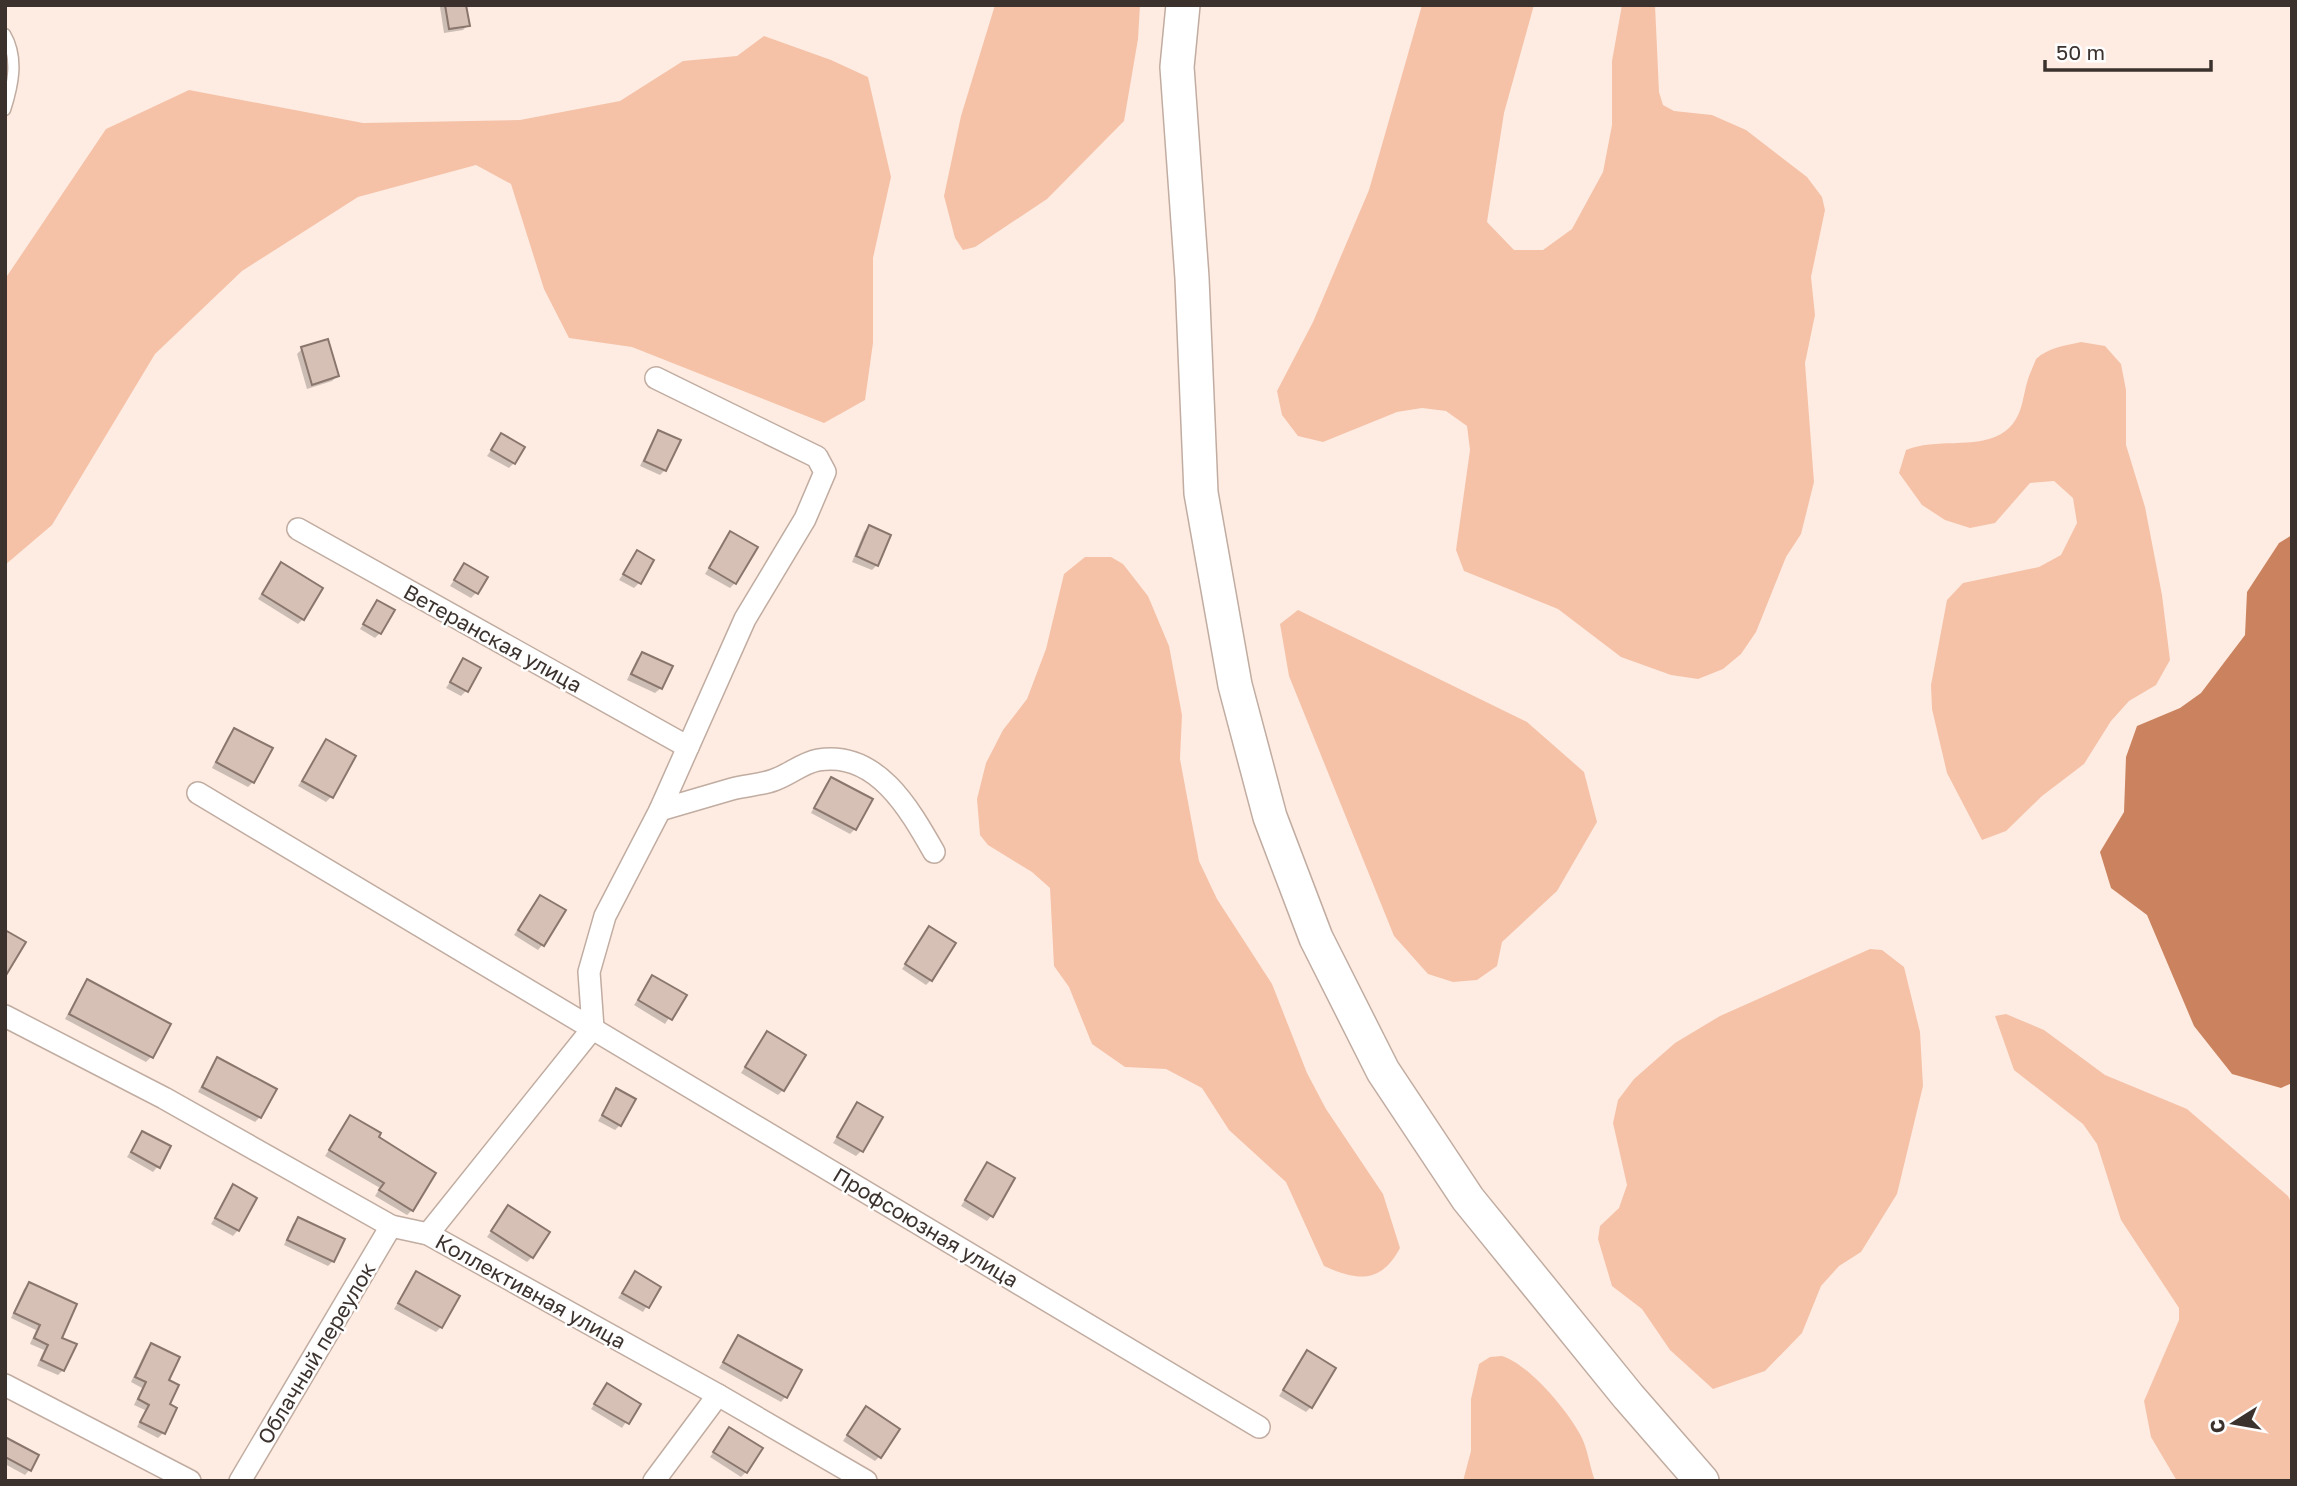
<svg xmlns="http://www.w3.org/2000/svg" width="2297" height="1486" viewBox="0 0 2297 1486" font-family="'Golos Text',sans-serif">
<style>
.green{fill:#f5c2a8}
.water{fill:#ca835e}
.shadow{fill:#0003}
.building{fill:#d6c0b5;stroke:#8a766c;stroke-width:2}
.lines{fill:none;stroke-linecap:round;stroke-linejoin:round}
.service-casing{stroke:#c1aca1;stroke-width:13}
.minor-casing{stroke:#c1aca1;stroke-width:24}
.primary-casing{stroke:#c1aca1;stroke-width:36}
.service{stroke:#fff;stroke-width:10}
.minor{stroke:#fff;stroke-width:21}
.primary{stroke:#fff;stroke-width:33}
.labels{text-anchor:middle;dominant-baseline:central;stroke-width:5;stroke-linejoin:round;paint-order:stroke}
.street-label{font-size:21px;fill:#3b322e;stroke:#fdfdfd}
</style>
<rect width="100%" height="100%" fill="#feece2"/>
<g class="green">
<path d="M 995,5 L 1140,5 L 1138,39 L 1124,121 L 1047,199 L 975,247 L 963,250 L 955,238 L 944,196 L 961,116 Z"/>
<path d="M 1422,5 L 1534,5 L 1504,113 L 1487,222 L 1514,250 L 1543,250 L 1572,229 L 1603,172 L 1612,125 L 1612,61 L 1622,5 L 1655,5 L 1659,92 L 1663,105 L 1674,111 L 1712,115 L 1746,130 L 1807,177 L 1822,197 L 1825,210 L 1811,277 L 1815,315 L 1805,363 L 1814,482 L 1801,534 L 1786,557 L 1756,632 L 1741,654 L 1723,669 L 1698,679 L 1671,675 L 1621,657 L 1558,609 L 1464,571 L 1456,550 L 1470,450 L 1467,426 L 1446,411 L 1422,408 L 1397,412 L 1323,442 L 1298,436 L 1282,415 L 1277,391 L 1313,322 L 1369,190 Z"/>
<path d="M 764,36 L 831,60 L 868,77 L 891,177 L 873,258 L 873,343 L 865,400 L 824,423 L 632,347 L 569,338 L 544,289 L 511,184 L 476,165 L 358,197 L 242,271 L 155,354 L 52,525 L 5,565 L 5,279 L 106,129 L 189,90 L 363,123 L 520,120 L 620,101 L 683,61 L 737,56 Z"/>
<path d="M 2081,342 L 2105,346 L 2121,364 L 2126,390 L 2126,445 L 2145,507 L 2162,595 L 2170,660 L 2156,685 L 2129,701 L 2111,721 L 2084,764 L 2042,796 L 2006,831 L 1982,840 L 1947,773 L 1932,709 L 1931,685 L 1947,600 L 1963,583 L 2039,567 L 2061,555 L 2077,523 L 2073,498 L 2054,481 L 2030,483 L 1995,523 L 1970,528 L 1945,520 L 1922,505 L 1899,473 L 1906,450 C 1935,438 1975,449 2001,434 C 2027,418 2020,394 2032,369 C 2032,368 2036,360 2036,359 C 2047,348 2067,345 2081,342 Z"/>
<path d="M 1085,557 L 1111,557 L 1123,564 L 1148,596 L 1169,646 L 1182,715 L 1180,759 L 1199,861 L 1217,899 L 1272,984 L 1307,1073 L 1326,1109 L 1383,1194 L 1400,1248 C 1381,1284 1357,1281 1324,1266 L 1286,1182 L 1229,1130 L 1202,1088 L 1166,1069 L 1125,1067 L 1092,1044 L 1069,987 L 1054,966 L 1050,888 L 1032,872 L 988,845 L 980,835 L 977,799 L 986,763 L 1003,730 L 1027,699 L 1046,649 L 1064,574 Z"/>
<path d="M 1298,610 L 1527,722 L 1584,772 L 1597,822 L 1557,891 L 1502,942 L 1497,966 L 1477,980 L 1453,982 L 1428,974 L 1394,936 L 1289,676 L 1280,624 Z"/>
<path d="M 1870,949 L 1882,950 L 1904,967 L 1920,1032 L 1923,1086 L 1897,1194 L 1861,1252 L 1839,1266 L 1821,1286 L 1802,1333 L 1765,1371 L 1713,1389 L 1670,1350 L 1642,1309 L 1612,1286 L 1598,1239 L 1600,1226 L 1619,1208 L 1627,1185 L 1613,1123 L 1618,1100 L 1634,1079 L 1675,1043 L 1720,1016 Z"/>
<path d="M 2006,1014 L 2044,1030 L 2105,1075 L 2187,1109 L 2288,1196 L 2292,1204 L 2292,1481 L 2177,1481 L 2151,1437 L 2144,1401 L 2179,1320 L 2179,1308 L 2121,1220 L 2097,1144 L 2083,1124 L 2014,1070 L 1995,1016 Z"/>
<path d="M 1502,1356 C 1530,1365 1569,1412 1582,1438 C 1588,1451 1590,1467 1595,1481 L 1463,1481 L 1471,1451 L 1471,1399 L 1479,1364 L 1490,1357 Z"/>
</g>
<path class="water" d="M 2292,535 L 2292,1083 L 2281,1088 L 2232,1074 L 2194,1026 L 2147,915 L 2111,888 L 2100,852 L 2124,812 L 2126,757 L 2137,726 L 2180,708 L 2201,693 L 2245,635 L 2247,592 L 2279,543 Z"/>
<g class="shadow">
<path d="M 442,5 L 464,5 L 468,25 L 463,30 L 444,33 L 440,7 Z"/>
<path d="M 302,349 L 337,376 L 332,381 L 307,389 L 297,354 Z"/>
<path d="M 659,432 L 665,470 L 660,475 L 640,466 L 654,437 Z"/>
<path d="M 502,435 L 514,463 L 509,468 L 487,456 Z"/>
<path d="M 869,527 L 877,565 L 872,570 L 852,562 L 864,532 Z"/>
<path d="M 730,533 L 735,583 L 730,588 L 705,574 Z"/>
<path d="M 637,553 L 639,583 L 634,588 L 619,580 Z"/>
<path d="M 281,564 L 303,619 L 298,624 L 258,599 Z"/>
<path d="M 464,565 L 476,593 L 471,598 L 450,586 Z"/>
<path d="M 377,602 L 380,633 L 375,638 L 360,629 Z"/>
<path d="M 642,654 L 661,688 L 655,693 L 627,680 L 637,659 Z"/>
<path d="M 464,660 L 466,691 L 461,696 L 446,688 Z"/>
<path d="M 235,730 L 271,749 L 253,782 L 248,787 L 212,768 L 229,735 Z"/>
<path d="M 326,741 L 331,797 L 326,802 L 298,786 Z"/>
<path d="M 831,779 L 855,829 L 850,834 L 811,813 L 826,784 Z"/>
<path d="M 540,897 L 543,944 L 538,950 L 514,935 Z"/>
<path d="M 929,929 L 931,980 L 926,985 L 902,969 Z"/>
<path d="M 653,977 L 684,996 L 665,1024 L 634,1005 Z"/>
<path d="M 87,981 L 151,1057 L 146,1062 L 65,1019 L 82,987 Z"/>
<path d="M 767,1033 L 783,1090 L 778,1095 L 741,1073 Z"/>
<path d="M 218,1059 L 260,1117 L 255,1122 L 198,1092 L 213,1064 Z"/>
<path d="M 617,1090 L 620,1125 L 615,1130 L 598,1121 Z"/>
<path d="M 858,1104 L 861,1151 L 856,1156 L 833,1143 Z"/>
<path d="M 350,1117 L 377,1137 L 412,1210 L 407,1215 L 375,1196 L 380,1188 L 325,1156 Z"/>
<path d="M 142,1133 L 158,1166 L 153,1172 L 127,1157 Z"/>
<path d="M 987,1164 L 992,1215 L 987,1221 L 961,1206 Z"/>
<path d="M 233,1187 L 238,1230 L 233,1236 L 211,1224 Z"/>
<path d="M 508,1207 L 532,1257 L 527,1262 L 487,1237 Z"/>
<path d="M 298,1219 L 333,1261 L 328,1266 L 284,1245 L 293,1224 Z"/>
<path d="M 416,1273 L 441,1327 L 436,1332 L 394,1309 Z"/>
<path d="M 635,1273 L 659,1287 L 643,1312 L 618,1298 Z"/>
<path d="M 29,1284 L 59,1338 L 63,1370 L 58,1375 L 37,1366 L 44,1350 L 30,1344 L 36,1330 L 11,1318 L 24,1289 Z"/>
<path d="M 738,1337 L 786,1396 L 781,1402 L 719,1368 Z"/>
<path d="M 151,1345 L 167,1381 L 167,1405 L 163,1433 L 158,1438 L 137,1427 L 145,1410 L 134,1405 L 142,1388 L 131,1382 L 146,1350 Z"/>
<path d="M 1307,1352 L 1311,1407 L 1306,1412 L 1279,1396 Z"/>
<path d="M 607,1385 L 638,1404 L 622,1428 L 591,1409 Z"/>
<path d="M 861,1414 L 880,1456 L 875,1461 L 843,1441 Z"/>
<path d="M 729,1429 L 746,1472 L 741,1477 L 710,1457 Z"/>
<path d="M 5,1446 L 30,1469 L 25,1475 L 5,1464 Z"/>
</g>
<g class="building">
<path d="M 445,5 L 466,5 L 470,26 L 449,29 Z"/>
<path d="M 328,339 L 339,376 L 312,385 L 301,347 Z"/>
<path d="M 658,430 L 681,440 L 666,471 L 644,461 Z"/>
<path d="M 501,433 L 525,447 L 515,464 L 491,450 Z"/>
<path d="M 869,525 L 891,535 L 878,566 L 856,556 Z"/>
<path d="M 730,531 L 758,547 L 736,584 L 709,568 Z"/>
<path d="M 637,550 L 654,560 L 641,584 L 623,574 Z"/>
<path d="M 281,562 L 323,588 L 304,620 L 262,594 Z"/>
<path d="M 464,563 L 488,577 L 478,594 L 454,580 Z"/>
<path d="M 377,600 L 395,610 L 381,634 L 363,624 Z"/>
<path d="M 642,652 L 673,666 L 662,689 L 631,674 Z"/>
<path d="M 463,658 L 481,668 L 468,692 L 450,682 Z"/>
<path d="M 234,728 L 273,748 L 254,783 L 216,762 Z"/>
<path d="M 326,739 L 356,756 L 333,798 L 302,781 Z"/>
<path d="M 831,777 L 873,799 L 856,830 L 814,808 Z"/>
<path d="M 540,895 L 566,910 L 544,946 L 518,930 Z"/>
<path d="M 929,926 L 956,943 L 932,981 L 905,964 Z"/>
<path d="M 5,930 L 26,942 L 5,977 Z"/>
<path d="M 652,975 L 687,995 L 672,1020 L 638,1000 Z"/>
<path d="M 87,979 L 171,1024 L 153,1058 L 69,1014 Z"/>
<path d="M 767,1031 L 806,1055 L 784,1091 L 745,1067 Z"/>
<path d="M 217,1057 L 277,1089 L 261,1118 L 202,1087 Z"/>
<path d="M 616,1088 L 636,1099 L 621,1126 L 602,1115 Z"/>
<path d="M 857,1102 L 883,1117 L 863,1152 L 837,1137 Z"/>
<path d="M 350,1115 L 381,1133 L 379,1137 L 436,1173 L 413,1211 L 379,1190 L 384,1183 L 329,1150 Z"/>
<path d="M 142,1131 L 171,1146 L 160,1168 L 131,1152 Z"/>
<path d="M 987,1162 L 1015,1178 L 993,1217 L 965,1200 Z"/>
<path d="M 233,1184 L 257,1198 L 239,1231 L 215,1218 Z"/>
<path d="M 508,1205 L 550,1232 L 533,1258 L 491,1231 Z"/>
<path d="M 298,1217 L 345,1239 L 334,1262 L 287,1240 Z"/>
<path d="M 416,1271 L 460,1296 L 442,1328 L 398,1303 Z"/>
<path d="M 635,1271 L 661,1287 L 649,1308 L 622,1293 Z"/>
<path d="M 29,1282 L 77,1304 L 62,1338 L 77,1344 L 64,1371 L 41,1360 L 48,1345 L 34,1338 L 40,1325 L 14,1313 Z"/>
<path d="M 738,1335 L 802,1370 L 787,1398 L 723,1362 Z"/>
<path d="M 151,1343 L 180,1357 L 169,1380 L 179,1385 L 170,1404 L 177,1408 L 165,1434 L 140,1422 L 149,1405 L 138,1399 L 146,1382 L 135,1377 Z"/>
<path d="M 1307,1350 L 1336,1368 L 1312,1408 L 1283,1390 Z"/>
<path d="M 607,1383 L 641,1404 L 629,1424 L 594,1404 Z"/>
<path d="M 866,1406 L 900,1429 L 881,1458 L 847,1435 Z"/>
<path d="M 729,1427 L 763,1448 L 747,1473 L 713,1452 Z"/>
<path d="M 5,1437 L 39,1455 L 31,1471 L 5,1457 Z"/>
</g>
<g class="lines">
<g class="service-casing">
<path id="service" d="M 5,34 C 19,58 13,85 5,110"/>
</g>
<g class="minor-casing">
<g id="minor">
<path d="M 298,529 L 688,747"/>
<path d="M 198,793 L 1259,1427"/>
<path d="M 660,810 C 684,803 708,796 732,789 C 746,785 761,785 774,780 C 789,775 802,763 818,760 C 876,750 909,808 934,852"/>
<path d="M 5,1016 L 164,1098 L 391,1226 L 428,1234 L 718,1395 L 866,1481"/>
<path d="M 428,1234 L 593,1028 L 589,972 L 605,916 L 660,810 L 745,619 L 805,519 L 825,472 L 817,457 L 656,378"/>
<path d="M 5,1385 L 190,1481"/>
<path d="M 240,1481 L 391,1226"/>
<path d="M 654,1481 L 718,1395"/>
</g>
</g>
<g class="primary-casing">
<path id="primary" d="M 1183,5 L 1177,67 L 1192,278 L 1201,493 L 1235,685 L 1270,817 L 1316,938 L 1383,1071 L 1468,1199 L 1628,1396 L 1702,1481"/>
</g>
<use href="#service" class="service"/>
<use href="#minor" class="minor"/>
<use href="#primary" class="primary"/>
</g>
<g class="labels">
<g class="street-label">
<text transform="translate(493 638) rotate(29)">Ветеранская улица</text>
<text transform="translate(926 1227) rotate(31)">Профсоюзная улица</text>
<text transform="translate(531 1291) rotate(29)">Коллективная улица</text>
<text transform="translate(316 1353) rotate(-59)">Облачный переулок</text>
</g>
</g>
<rect width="2297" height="1486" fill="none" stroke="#3b322e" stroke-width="14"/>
<g transform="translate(2234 1423) rotate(259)" stroke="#fdfdfd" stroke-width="5" paint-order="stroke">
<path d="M0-5L12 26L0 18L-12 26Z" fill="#3b322e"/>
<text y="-10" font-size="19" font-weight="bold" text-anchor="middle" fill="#3b322e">С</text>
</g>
<path d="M2045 60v10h166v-10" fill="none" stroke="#3b322e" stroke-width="3.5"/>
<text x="2056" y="60" font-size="21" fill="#3b322e" stroke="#fdfdfd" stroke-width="5" paint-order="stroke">50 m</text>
</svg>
